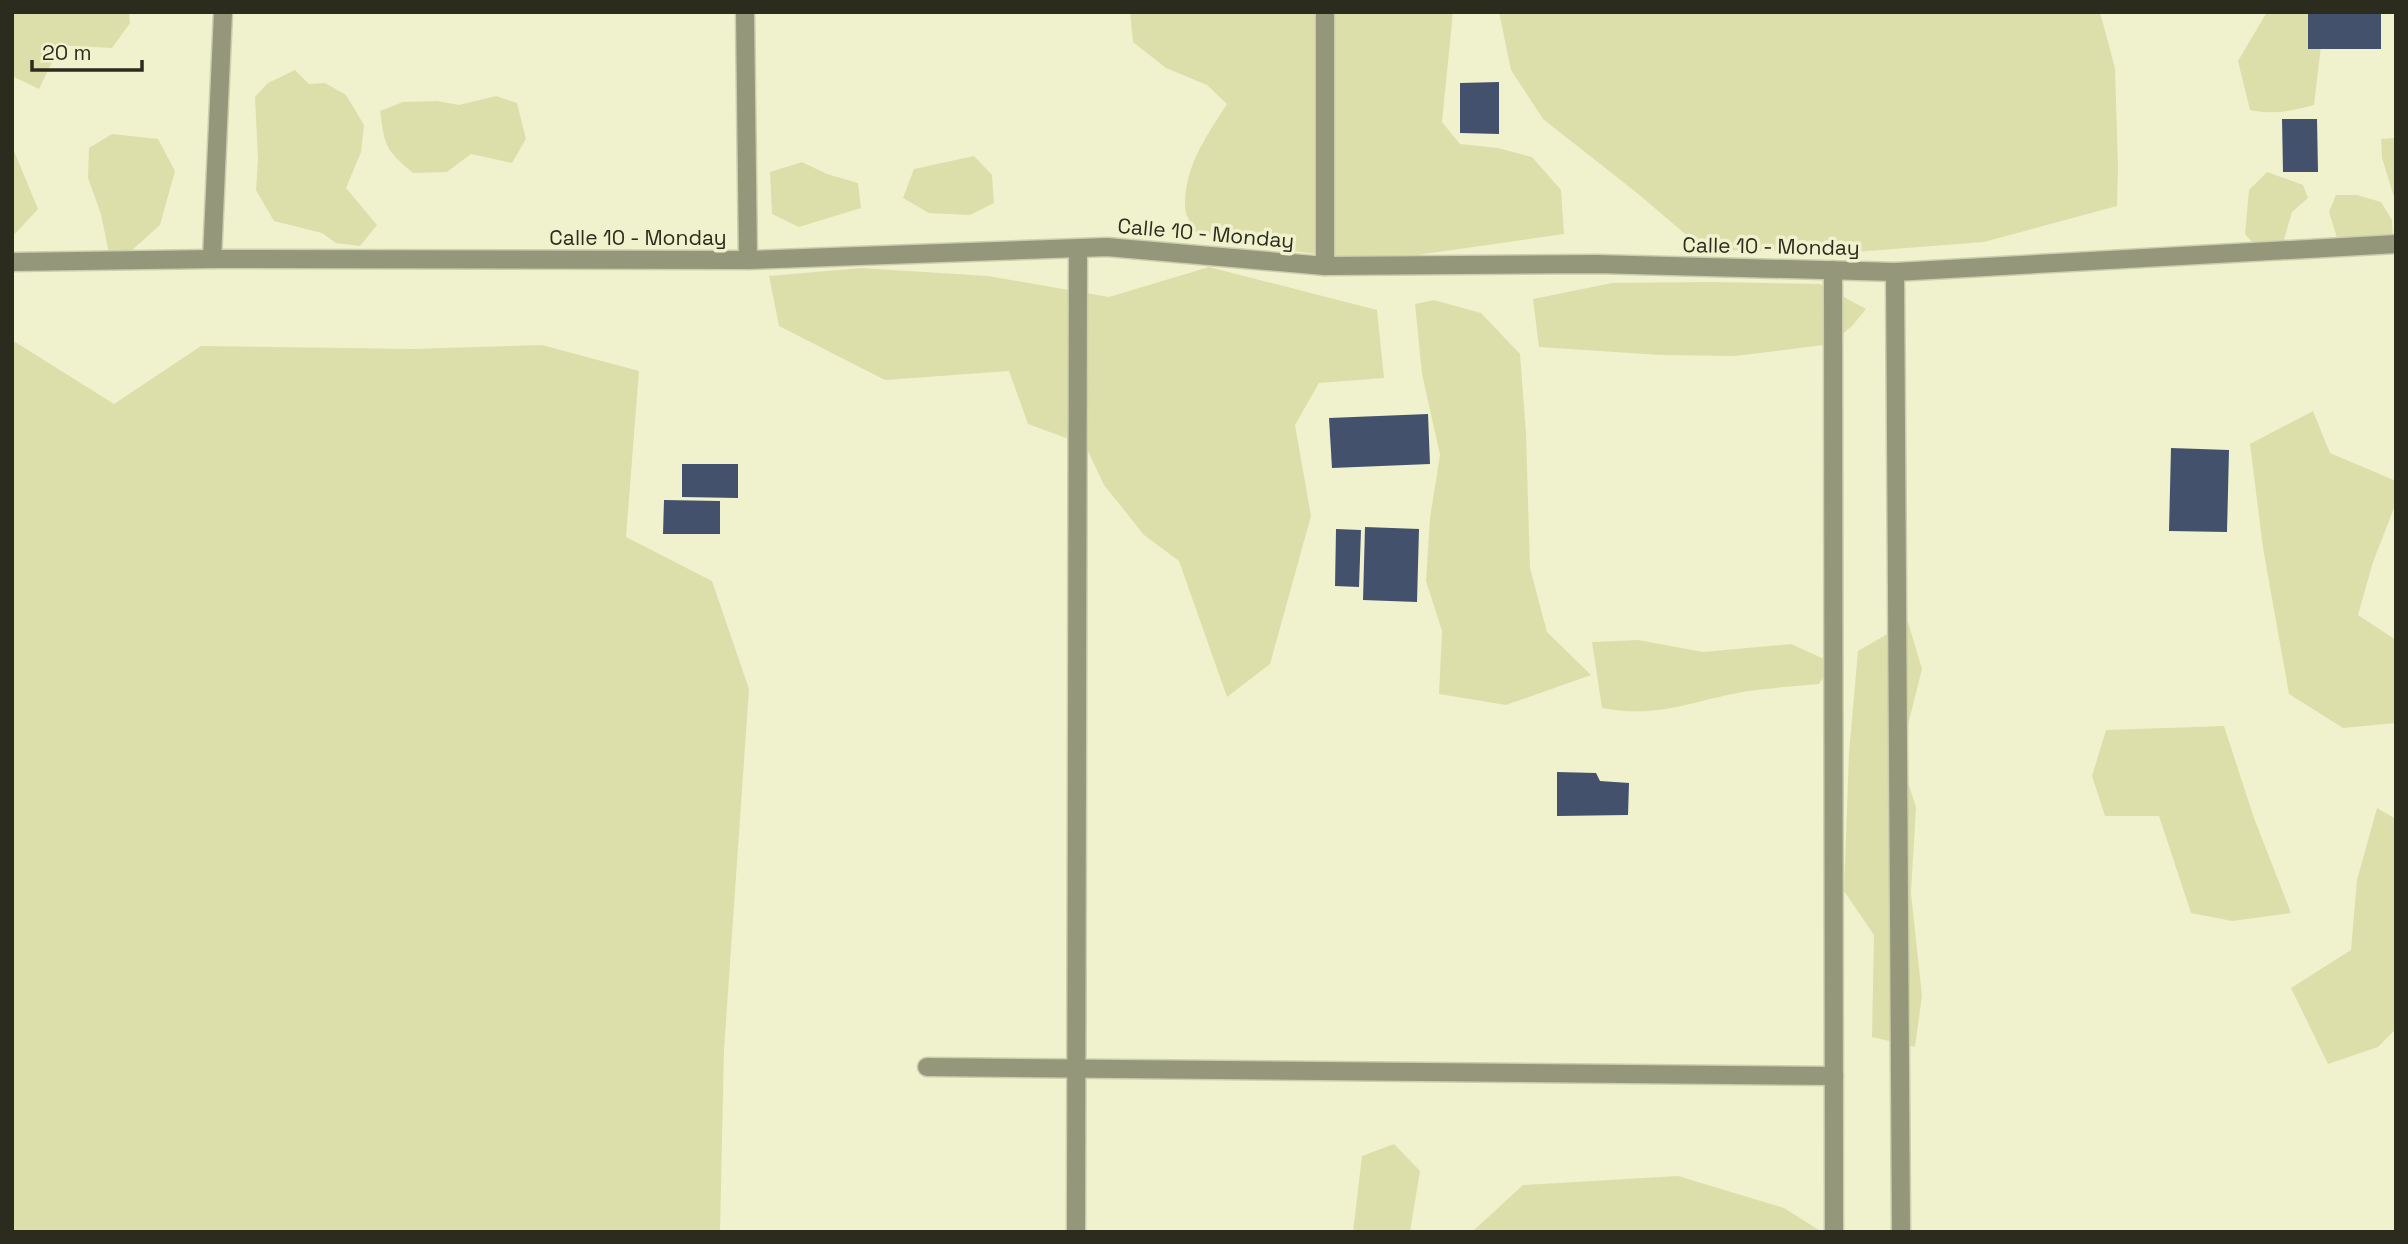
<svg xmlns="http://www.w3.org/2000/svg" width="2408" height="1244" viewBox="0 0 2408 1244" font-family="'Space Grotesk',sans-serif">
<style>
.green{fill:#dddfaa}
.building{fill:#43516d}
.lines{fill:none;stroke-linecap:round;stroke-linejoin:round}
.minor-casing{stroke:#cdceae;stroke-width:21}
.minor{stroke:#95977a;stroke-width:18}
.labels{text-anchor:middle;dominant-baseline:central;stroke-width:7;stroke-linejoin:round;paint-order:stroke}
.street-label{font-size:21px;fill:#2b2c1e;stroke:#f0f2cd}
</style>
<rect width="100%" height="100%" fill="#f0f2cd"/>
<g class="green">
<path d="M 12,12 L 129,12 L 130,23 L 112,48 L 58,45 L 55,56 L 39,89 L 12,76 Z"/>
<path d="M 1130,12 L 1453,12 L 1442,122 L 1460,144 L 1498,148 L 1532,157 L 1561,190 L 1564,234 L 1375,261 L 1292,251 L 1195,232 C 1192,225 1185,215 1185,207 C 1184,167 1207,135 1227,104 L 1207,85 L 1166,68 L 1133,42 Z"/>
<path d="M 1499,12 L 2100,12 L 2115,68 L 2118,166 L 2117,206 L 1984,242 L 1855,252 L 1704,250 L 1637,193 L 1543,119 L 1511,70 Z"/>
<path d="M 2267,12 L 2320,12 L 2322,38 L 2314,105 C 2292,111 2273,115 2250,110 L 2238,61 Z"/>
<path d="M 295,70 L 309,84 L 325,83 L 346,95 L 364,125 L 361,152 L 346,188 L 377,225 L 360,246 L 336,243 L 322,233 L 274,221 L 256,190 L 258,160 L 255,97 L 268,83 Z"/>
<path d="M 496,96 L 517,103 L 526,139 L 512,163 L 471,154 L 447,172 L 413,173 C 385,149 385,147 380,111 L 403,102 L 437,101 L 459,105 Z"/>
<path d="M 112,134 L 158,139 L 175,171 L 160,225 L 131,251 L 109,254 L 101,214 L 88,178 L 89,148 Z"/>
<path d="M 2396,138 L 2396,198 L 2394,197 L 2382,158 L 2381,139 Z"/>
<path d="M 12,146 L 38,209 L 12,237 Z"/>
<path d="M 974,156 L 992,175 L 994,203 L 970,215 L 929,213 L 903,198 L 914,169 Z"/>
<path d="M 802,162 L 827,174 L 858,183 L 861,208 L 799,227 L 772,214 L 770,172 Z"/>
<path d="M 2267,172 L 2303,185 L 2308,198 L 2292,212 L 2281,250 L 2256,246 L 2245,234 L 2249,190 Z"/>
<path d="M 2336,195 L 2357,195 L 2381,202 L 2392,220 L 2393,240 L 2338,241 L 2329,212 Z"/>
<path d="M 1209,267 L 1377,310 L 1384,378 L 1319,383 L 1295,425 L 1311,516 L 1270,664 L 1227,697 L 1179,561 L 1144,535 L 1104,485 L 1085,445 L 1028,424 L 1009,371 L 885,380 L 779,326 L 769,276 L 861,268 L 988,276 L 1109,297 Z"/>
<path d="M 1710,282 L 1820,284 L 1866,309 L 1852,326 L 1831,344 L 1735,356 L 1660,355 L 1539,347 L 1533,299 L 1612,283 Z"/>
<path d="M 1434,300 L 1481,313 L 1520,354 L 1526,433 L 1530,568 L 1547,632 L 1591,675 L 1506,705 L 1439,694 L 1442,631 L 1426,581 L 1430,518 L 1440,455 L 1422,374 L 1415,304 Z"/>
<path d="M 12,340 L 114,404 L 201,346 L 413,349 L 542,345 L 639,371 L 626,537 L 712,581 L 749,689 L 724,1050 L 720,1232 L 12,1232 Z"/>
<path d="M 2313,411 L 2330,453 L 2396,481 L 2396,503 L 2373,562 L 2358,615 L 2396,640 L 2396,723 L 2343,728 L 2289,694 L 2263,548 L 2250,444 Z"/>
<path d="M 1908,622 L 1922,669 L 1900,757 L 1916,807 L 1911,893 L 1922,996 L 1915,1047 L 1872,1037 L 1874,935 L 1844,891 L 1849,753 L 1858,651 Z"/>
<path d="M 1638,640 L 1703,652 L 1791,644 L 1833,663 L 1819,684 C 1795,686 1771,688 1748,691 C 1694,700 1660,719 1602,708 L 1592,642 Z"/>
<path d="M 2224,726 L 2254,818 L 2291,913 L 2232,921 L 2191,913 L 2159,816 L 2105,816 L 2092,776 L 2106,730 Z"/>
<path d="M 2377,808 L 2396,819 L 2396,1029 L 2378,1047 L 2328,1064 L 2291,988 L 2351,950 L 2357,880 Z"/>
<path d="M 1394,1144 L 1420,1171 L 1410,1232 L 1353,1232 L 1362,1156 Z"/>
<path d="M 1678,1176 L 1784,1208 L 1822,1232 L 1472,1232 L 1523,1185 Z"/>
</g>
<g class="building">
<rect x="2308" y="12" width="73" height="37"/>
<path d="M 1499,82 L 1499,134 L 1460,133 L 1460,83 Z"/>
<path d="M 2282,119 L 2317,119 L 2318,172 L 2283,172 Z"/>
<path d="M 1428,414 L 1430,464 L 1332,468 L 1329,418 Z"/>
<path d="M 2171,448 L 2229,450 L 2227,532 L 2169,531 Z"/>
<path d="M 682,464 L 738,464 L 738,498 L 682,497 Z"/>
<path d="M 664,500 L 720,501 L 720,534 L 663,534 Z"/>
<path d="M 1365,527 L 1419,529 L 1417,602 L 1363,600 Z"/>
<path d="M 1336,529 L 1361,530 L 1359,587 L 1335,586 Z"/>
<path d="M 1557,772 L 1596,773 L 1600,781 L 1629,783 L 1628,815 L 1557,816 Z"/>
</g>
<g class="lines">
<g class="minor-casing">
<g id="minor">
<path d="M 745,12 L 748,260"/>
<path d="M 1325,12 L 1325,266"/>
<path d="M 212,259 L 223,12"/>
<path d="M 12,262 L 212,259 L 748,260 L 1107,247 L 1325,266 L 1596,264 L 1895,272 L 2396,244"/>
<path d="M 1833,270 L 1834,1232"/>
<path d="M 1895,272 L 1901,1232"/>
<path d="M 927,1067 L 1834,1076"/>
<path d="M 1076,1232 L 1078,248"/>
</g>
</g>
<use href="#minor" class="minor"/>
</g>
<g class="labels">
<g class="street-label">
<text transform="translate(1206 233) rotate(5)">Calle 10 - Monday</text>
<text x="638" y="237">Calle 10 - Monday</text>
<text transform="translate(1771 246) rotate(1)">Calle 10 - Monday</text>
</g>
</g>
<rect width="2408" height="1244" fill="none" stroke="#2b2c1e" stroke-width="28"/>
<path d="M32 60v10h110v-10" fill="none" stroke="#2b2c1e" stroke-width="3.5"/>
<text x="42" y="60" font-size="21" fill="#2b2c1e" stroke="#f0f2cd" stroke-width="5" paint-order="stroke">20 m</text>
</svg>
